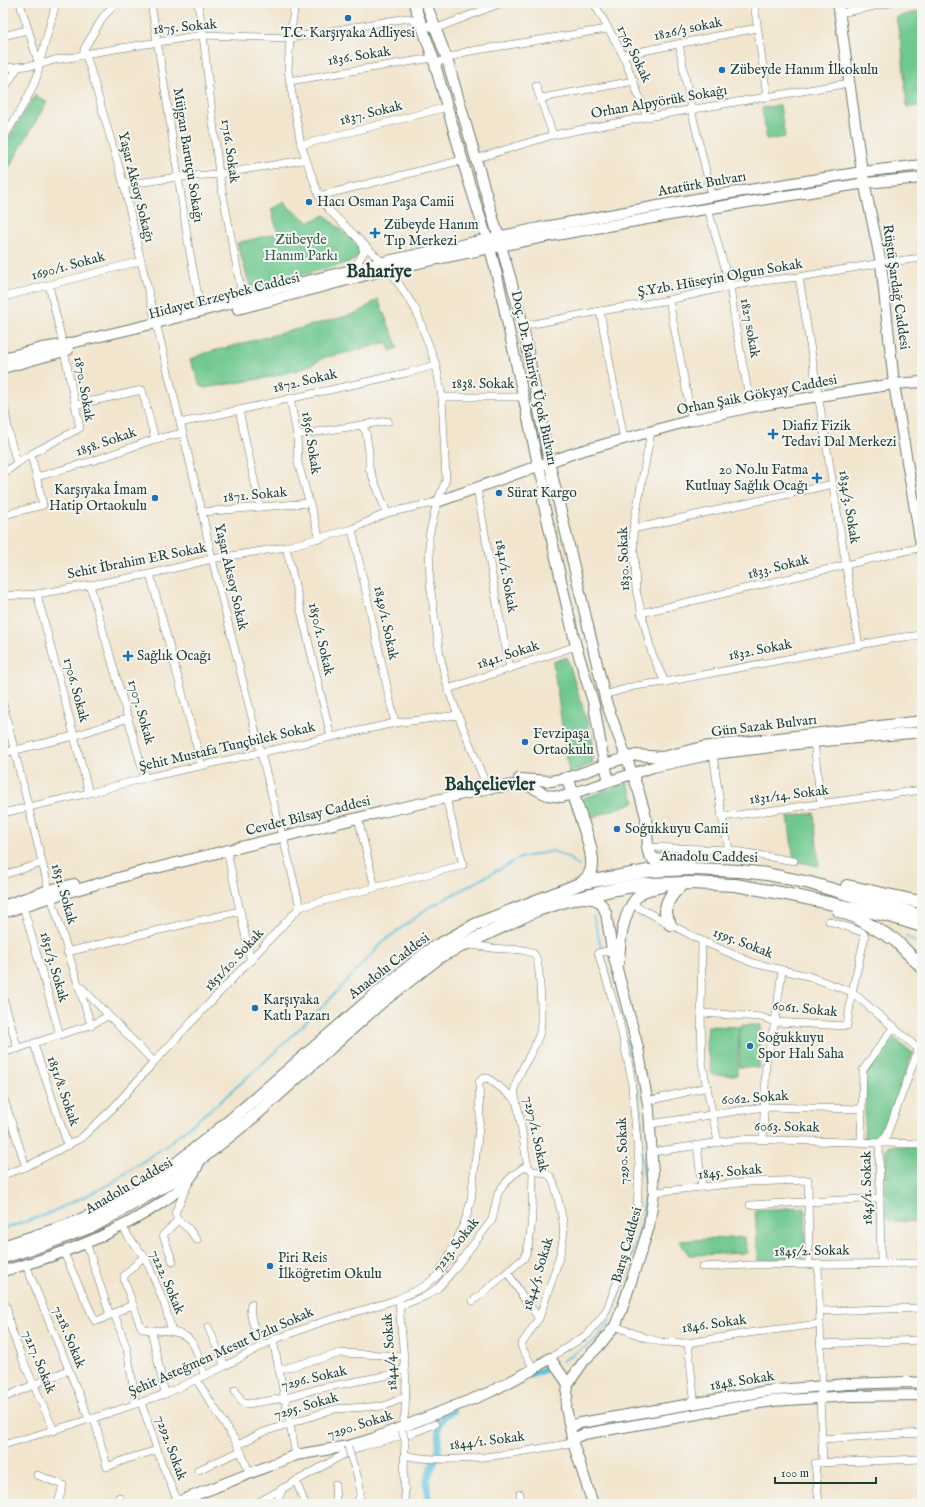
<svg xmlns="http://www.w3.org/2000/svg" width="925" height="1507" viewBox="0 0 925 1507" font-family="'IM FELL English',serif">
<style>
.green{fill:#70c88f;stroke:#488262}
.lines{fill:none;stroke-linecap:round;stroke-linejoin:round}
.stream{stroke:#5fc2dd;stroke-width:2}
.canal{stroke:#5fc2dd;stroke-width:7}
.street-casing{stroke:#69786a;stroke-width:8}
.secondary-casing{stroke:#69786a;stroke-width:12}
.highway-casing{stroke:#69786a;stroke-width:14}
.street{stroke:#fff;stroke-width:7}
.secondary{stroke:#fff;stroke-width:10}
.highway{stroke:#fff;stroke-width:12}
.street-bridge-casing{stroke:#69786a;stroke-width:8;stroke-linecap:butt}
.street-bridge{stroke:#fff;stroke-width:7}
.poi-dot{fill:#1f6fb2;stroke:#f6f6f2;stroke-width:1.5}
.labels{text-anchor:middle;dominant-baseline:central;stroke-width:4;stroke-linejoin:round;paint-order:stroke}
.street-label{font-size:14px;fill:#1f3d34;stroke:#f6f6f2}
.poi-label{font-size:14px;fill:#1f3d34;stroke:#f6f6f2;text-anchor:start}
.park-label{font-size:14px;fill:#33604b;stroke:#f6f6f2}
.district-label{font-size:18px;font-weight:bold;fill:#1f3d34;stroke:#f6f6f2}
</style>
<rect width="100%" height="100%" fill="#f6f6f2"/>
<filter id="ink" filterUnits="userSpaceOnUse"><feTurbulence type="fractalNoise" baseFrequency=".025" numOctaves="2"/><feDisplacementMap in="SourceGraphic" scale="8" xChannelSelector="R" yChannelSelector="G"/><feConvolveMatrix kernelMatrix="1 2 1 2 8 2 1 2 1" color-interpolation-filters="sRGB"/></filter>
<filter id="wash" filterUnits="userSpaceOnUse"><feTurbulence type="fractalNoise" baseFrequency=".012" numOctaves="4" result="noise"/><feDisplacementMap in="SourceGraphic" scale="16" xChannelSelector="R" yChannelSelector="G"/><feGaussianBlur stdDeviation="0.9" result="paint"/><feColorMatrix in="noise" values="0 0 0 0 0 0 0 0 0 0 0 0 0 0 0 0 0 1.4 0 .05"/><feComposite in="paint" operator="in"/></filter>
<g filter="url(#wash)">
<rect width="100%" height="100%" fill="#f2e5ce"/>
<g class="green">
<path d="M 922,11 L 922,106 L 907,107 L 902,49 L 896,17 Z"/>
<path d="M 35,95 L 47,102 L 3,178 L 3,147 Z"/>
<path d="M 780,105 L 785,137 L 767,140 L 762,108 Z"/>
<path d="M 286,202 L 289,208 L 309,222 L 325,215 L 358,246 C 360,254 358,259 350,262 L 255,288 L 250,286 L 237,243 L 278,233 L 271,209 Z"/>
<path d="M 378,299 L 398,348 L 390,351 L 387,342 L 347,353 L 325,357 L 311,365 L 298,370 L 271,377 L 205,388 L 200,385 L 190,360 L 202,354 L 358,313 Z"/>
<path d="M 567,657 L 592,737 L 593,763 L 569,774 L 553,662 Z"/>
<path d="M 628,783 L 635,802 L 588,819 L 581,799 Z"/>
<path d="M 814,813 L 819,866 L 794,861 L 788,817 Z"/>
<path d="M 740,1025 L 761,1025 L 759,1068 L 739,1067 Z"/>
<path d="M 708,1026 L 739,1027 L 737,1075 L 712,1075 L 706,1044 Z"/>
<path d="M 892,1037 L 913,1053 L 882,1137 L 864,1141 L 866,1072 Z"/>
<path d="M 890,1146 L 922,1147 L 922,1222 L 889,1221 L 885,1217 L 886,1149 Z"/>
<path d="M 805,1207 L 806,1257 L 758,1261 L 755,1210 Z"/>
<path d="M 744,1237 L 748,1253 L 689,1255 L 679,1241 Z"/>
</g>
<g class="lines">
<g class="stream">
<path d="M 593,916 L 602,950"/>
<path d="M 906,936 L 922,946"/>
<path d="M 603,954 L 611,985"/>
<path d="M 625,1033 L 630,1056"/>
<path d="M 3,1229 L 45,1215 L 107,1186 L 164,1147 L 223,1099 L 273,1054 L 324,1005 L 384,941 L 428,908 L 520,858 L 552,851 L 567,857 L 579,866"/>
<path d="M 562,1361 L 598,1339 L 609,1321 L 630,1262 L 643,1218 L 645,1185 L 640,1140 L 642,1130 L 641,1116 L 635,1082"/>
</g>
<g class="canal">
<path d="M 531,1375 L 548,1368"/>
<path d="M 428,1504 L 427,1479 L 438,1453 L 439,1425 L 445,1415 L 453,1411"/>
</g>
</g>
</g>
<g filter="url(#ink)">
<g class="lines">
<g class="street-casing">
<g id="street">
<path d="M 20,3 L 39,65"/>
<path d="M 151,3 L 166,96 L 189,248 L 201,311"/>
<path d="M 198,3 L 203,35 L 219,174 L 243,300"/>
<path d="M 295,3 L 290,38 L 288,71 L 301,145 L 319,196 L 330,211 L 389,269 L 416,310 L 436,365 L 442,397 L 446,480 L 437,502 L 429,536 L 430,584 L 440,655 L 448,689 L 458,715 L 485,782 L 490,788"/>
<path d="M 594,3 L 623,55 L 647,117"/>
<path d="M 754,3 L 767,96"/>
<path d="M 840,13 L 890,3"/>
<path d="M 3,36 L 27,30"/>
<path d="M 679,44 L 691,109 L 712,196"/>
<path d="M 84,54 L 88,61 L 124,185 L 141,261 L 202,512 L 212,559 L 281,832"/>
<path d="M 84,54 L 84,49 L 103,17 L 116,3"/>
<path d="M 623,55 L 757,28"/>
<path d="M 436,66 L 439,62 L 465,52 L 607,29"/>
<path d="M 3,68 L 39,65 L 54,60 L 75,57 L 90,53 L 203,35 L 290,38 L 407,18 L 435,29 L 501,3"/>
<path d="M 289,81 L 433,58"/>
<path d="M 536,86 L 553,135"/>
<path d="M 3,91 L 18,67"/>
<path d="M 542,98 L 634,81"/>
<path d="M 3,139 C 13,121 39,85 39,65 L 56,3"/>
<path d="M 301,145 L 447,107"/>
<path d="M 475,159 L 553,135 L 647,117 L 850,83"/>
<path d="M 124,185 L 178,177 L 219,174 L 303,160 L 305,157"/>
<path d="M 319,196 L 463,160"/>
<path d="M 708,209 L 730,286 L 736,329 L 751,407"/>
<path d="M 351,269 L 357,264 L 364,252 L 361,242"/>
<path d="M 799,277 L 859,646"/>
<path d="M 49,285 L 63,345"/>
<path d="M 3,297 L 141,261"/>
<path d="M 669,300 L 692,420"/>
<path d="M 600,311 L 624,440"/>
<path d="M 523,326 L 600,311 L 669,300 L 730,286 L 762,281 L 799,277 L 881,263 L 922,258"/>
<path d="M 442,397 L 524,397"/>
<path d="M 290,398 L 297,435 L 298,463 L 320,539"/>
<path d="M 3,399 L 10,439 L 17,463 L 3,474"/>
<path d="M 75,405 L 142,390 L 155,439"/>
<path d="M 239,410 L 260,507"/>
<path d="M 180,423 L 406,373 L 436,365"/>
<path d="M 361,425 L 366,432 L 369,453 L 369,468 L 387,513"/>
<path d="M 651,432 L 633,529 L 636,590 L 652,654 L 665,682"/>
<path d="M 297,435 L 388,421"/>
<path d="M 17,463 L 31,454"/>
<path d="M 37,477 L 95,460 L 155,439 L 183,433"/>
<path d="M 477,488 L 498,610 L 510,668"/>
<path d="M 202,512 L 309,503"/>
<path d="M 3,515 L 43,505 L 31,454 L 80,428 L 64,351"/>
<path d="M 352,529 L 395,723"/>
<path d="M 633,529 L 833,484"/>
<path d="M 286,547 L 331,737"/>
<path d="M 150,574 L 202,766"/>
<path d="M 90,585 L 145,778"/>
<path d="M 37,594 L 89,793"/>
<path d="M 3,596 L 37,594 L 90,585 L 150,574 L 212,559 L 286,547 L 352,529 L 387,513 L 437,502"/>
<path d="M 641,613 L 922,547"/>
<path d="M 448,689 L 576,646"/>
<path d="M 604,695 L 635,686 L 665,682 L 896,638 L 922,635"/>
<path d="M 3,704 L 49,890 L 78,984 L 154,1062"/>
<path d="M 814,742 L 820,797 L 822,804"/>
<path d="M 3,753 L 74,736 L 129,718"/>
<path d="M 713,754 L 722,817 L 922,790"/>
<path d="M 3,813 L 89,793 L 145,778 L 395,723 L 458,715"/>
<path d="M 722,817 L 729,850"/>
<path d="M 358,818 L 375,888"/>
<path d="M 283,837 L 300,907"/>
<path d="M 648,847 L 729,850 L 794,861"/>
<path d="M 227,851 L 251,961"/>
<path d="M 3,875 L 42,863"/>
<path d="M 632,904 L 702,941 L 753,963 L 808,976 L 852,992 L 922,1052"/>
<path d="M 23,906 L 60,1035"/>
<path d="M 702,941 L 701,1013 L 702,1063 L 718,1142"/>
<path d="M 468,945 C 476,945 484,947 492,948 C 503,950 525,947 534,954 C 541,960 542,1021 540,1032 C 535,1051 520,1067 515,1087 C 513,1096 518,1105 519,1114 C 522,1130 524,1146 527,1162 L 529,1168 L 533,1171 C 532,1193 534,1240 524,1258 L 473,1301"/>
<path d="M 67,952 L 240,911"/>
<path d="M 79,987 L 91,1025"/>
<path d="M 3,998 L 18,1049"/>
<path d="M 701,1013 L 761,1017 L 775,1022 L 847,1026 L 852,992 L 865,936 L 862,932 L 829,921"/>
<path d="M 34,1044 L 68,1146"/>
<path d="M 3,1053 L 91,1025 L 108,1016"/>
<path d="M 3,1096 L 26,1167"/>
<path d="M 648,1101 L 707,1087"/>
<path d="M 650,1124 L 764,1107 L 862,1109"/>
<path d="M 763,1139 L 766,1063 L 775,1022 L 782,971"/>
<path d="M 861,1141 L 863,1070 L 894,1026"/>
<path d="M 697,1145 L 702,1187"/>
<path d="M 652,1152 L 741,1139 L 922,1144"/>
<path d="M 533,1171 C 555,1173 553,1180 558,1199 C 561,1212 565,1225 563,1239 C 560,1263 549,1286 542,1310 L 539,1318 L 521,1345 L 522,1348 L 534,1369"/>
<path d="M 3,1175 L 26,1167 L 81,1138 L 113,1108 L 154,1062 L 300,907 L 463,865 L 446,798"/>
<path d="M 188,1184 L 175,1213 L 178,1220 L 189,1229 L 197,1240"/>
<path d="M 654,1192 L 749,1182 L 808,1180 L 809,1265"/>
<path d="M 750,1205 L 880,1198"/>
<path d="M 122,1226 L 130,1239 L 144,1256 L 148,1264 L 164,1303 L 172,1331"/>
<path d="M 86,1242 L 110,1315"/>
<path d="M 63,1251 L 95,1321 L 97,1321 L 132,1305"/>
<path d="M 144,1256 L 124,1276 L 124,1280 L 141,1327 C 144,1330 148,1330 152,1330 C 192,1331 194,1339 204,1375"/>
<path d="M 173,1262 L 163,1235 L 178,1220"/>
<path d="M 881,1263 L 879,1143 L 886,1137 L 919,1048"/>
<path d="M 818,1264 L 822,1385 L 820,1398 L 823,1463"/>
<path d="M 26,1265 L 89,1419"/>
<path d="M 702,1267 L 752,1265 L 922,1263"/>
<path d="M 508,1273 L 525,1300 L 539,1318"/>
<path d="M 3,1301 L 7,1308 L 10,1326 L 22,1358 L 54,1431"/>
<path d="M 399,1303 L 406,1381 L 405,1412 L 402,1429"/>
<path d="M 251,1304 C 248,1317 257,1333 262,1346"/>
<path d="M 400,1306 L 426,1296 L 438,1288 L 452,1272 L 492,1220 L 498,1193 L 503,1186 L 512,1176 L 527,1165"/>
<path d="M 819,1311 L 922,1308"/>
<path d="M 114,1313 L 127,1349 L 136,1404"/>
<path d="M 615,1326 L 646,1338 L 661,1342 L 688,1343 L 748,1333 L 820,1324"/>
<path d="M 208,1327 L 225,1366"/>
<path d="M 152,1330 L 153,1339 L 165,1394"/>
<path d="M 273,1340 L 296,1455"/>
<path d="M 820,1344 L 922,1340"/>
<path d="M 550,1358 L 588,1334 L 601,1318 L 607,1309 L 627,1257 L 637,1211 L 639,1164 L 631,1076 L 619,1020 L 598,953 L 612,950"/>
<path d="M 279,1370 L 341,1353 L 404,1356"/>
<path d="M 196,1379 L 238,1445 L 250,1474"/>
<path d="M 235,1390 L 242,1402 L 247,1404 L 285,1398 L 317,1389 L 389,1375 L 405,1369"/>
<path d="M 3,1398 L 68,1370"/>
<path d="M 141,1402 L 162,1464 L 178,1502"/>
<path d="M 687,1405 L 694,1397 L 688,1343"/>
<path d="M 94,1418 L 107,1467 L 127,1459 L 157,1450"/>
<path d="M 822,1439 L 922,1433"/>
<path d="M 405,1441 L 404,1475 L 405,1504"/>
<path d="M 3,1445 L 94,1418 L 165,1394 L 225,1366 L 273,1340 L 322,1322 L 376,1306 L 398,1299 L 425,1286 L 438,1275 L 445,1264 L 461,1231 L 467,1215 L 471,1200 L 480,1118 L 479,1082 L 482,1079 L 488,1078 L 516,1100"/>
<path d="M 238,1445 L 261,1433 L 334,1409 L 384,1406 L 406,1397"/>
<path d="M 404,1455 C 454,1467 523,1451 573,1443"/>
<path d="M 351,1458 C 354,1467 365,1491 358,1500 C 357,1502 355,1503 353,1504"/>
<path d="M 198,1470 L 241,1451"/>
<path d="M 37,1475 L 63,1485 L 58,1504"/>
<path d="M 296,1481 L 305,1504"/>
<path d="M 335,1485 L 336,1504"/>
<path d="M 520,1494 L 521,1504"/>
<path d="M 119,1497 L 121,1504"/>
<path d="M 255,1504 L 341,1456 L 363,1446 L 415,1432 L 435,1424"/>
<path d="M 276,1504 L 283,1488"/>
<path d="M 819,1504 L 815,1463 L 922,1459"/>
</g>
</g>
<g class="secondary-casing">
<g id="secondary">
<path d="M 414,3 L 433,58 L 468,179 L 490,248 L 499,284 L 537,460 L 545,487 L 543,501 L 576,646 L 594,705 L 602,752 L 609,781"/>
<path d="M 426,3 L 447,59 L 511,280 L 523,326 L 548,457 L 606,702 L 639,792 L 646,817 L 648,847"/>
<path d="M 838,3 L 862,172 L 881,263 L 894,384 L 922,551"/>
<path d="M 238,309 L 389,269 L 539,238 L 675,214 L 865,183 L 922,178"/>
<path d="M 3,358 L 42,348 L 63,345 L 156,323 L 243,300 L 271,290 L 383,262 L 539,228 L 712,196 L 862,172 L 922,165"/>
<path d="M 3,368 L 68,350"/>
<path d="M 437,502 L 577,452 L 692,420 L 751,407 L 819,396 L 894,384 L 922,382"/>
<path d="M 519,779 L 550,781 L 568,778 L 612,762 L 636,755 L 662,757 L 703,747 L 922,721"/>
<path d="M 583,898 L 593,899 L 598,901 L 602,905 L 606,913 L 612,950 L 638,1048 L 649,1110 L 654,1192 L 649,1227 L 622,1309 L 615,1326 L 599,1346 L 584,1361 L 568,1384 L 566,1408 L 573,1443 L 593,1504"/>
<path d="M 3,906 L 49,890 L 74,884"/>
<path d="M 3,913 L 51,897 L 136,873 L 382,812 L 490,788 L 522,784 L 531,787 L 547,795 L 562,797 L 653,767 L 713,754 L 814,742 L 922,732"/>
<path d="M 619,962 C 620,941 623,906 642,893 C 648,889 656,889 662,887"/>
<path d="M 3,1271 C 59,1256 116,1234 164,1201 C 173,1194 185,1187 191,1177 C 196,1171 198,1165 201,1158"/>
<path d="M 570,1427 L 580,1423 L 767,1391 L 847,1384 L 909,1382 L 922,1383"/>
<path d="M 572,1439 L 584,1434 L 772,1401 L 849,1396 L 922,1395"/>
<path d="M 173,1504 L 296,1455 L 348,1446 L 372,1439 L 488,1393 L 534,1369 L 550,1358 L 568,1384"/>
</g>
</g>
<g class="highway-casing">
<g id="highway">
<path d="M 568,778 C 572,800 598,852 591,871 C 590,875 585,880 582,883"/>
<path d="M 648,847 C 649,854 650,856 655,860 L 688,863"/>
<path d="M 847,886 L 915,901 L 922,901"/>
<path d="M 839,911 L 856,917 L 895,940 L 922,967"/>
<path d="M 670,924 C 660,907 670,895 683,883"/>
<path d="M 3,1247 L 70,1225 L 112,1206 L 142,1188 L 176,1164 L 225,1125 L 373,997 L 430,950 L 477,924 L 582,883 L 648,871 L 693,869 L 740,871 L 767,874 L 810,883 L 922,916"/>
<path d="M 3,1257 L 48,1243 L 95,1225 L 174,1180 L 253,1117 L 380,1003 L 442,955 L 537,910 L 565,901 L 616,889 L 644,884 L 690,883 L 735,885 L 786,894 L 890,916 L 922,926"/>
</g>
</g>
<use href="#street" class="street"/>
<use href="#secondary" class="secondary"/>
<use href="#highway" class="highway"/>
<g class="street-bridge-casing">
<g id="street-bridge">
<path d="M 402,1430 L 405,1441"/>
<path d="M 348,1446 L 351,1458"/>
</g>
</g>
<use href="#street-bridge" class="street-bridge"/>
</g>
</g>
<g class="poi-dot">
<circle cx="348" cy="18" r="4"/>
<circle cx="722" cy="70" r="4"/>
<circle cx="309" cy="202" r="4"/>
<path d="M373 227h4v4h4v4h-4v4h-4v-4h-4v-4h4z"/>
<path d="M771 428h4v4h4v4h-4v4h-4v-4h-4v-4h4z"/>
<path d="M815 472h4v4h4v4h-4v4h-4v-4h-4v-4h4z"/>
<circle cx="499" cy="493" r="4"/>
<circle cx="155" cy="498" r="4"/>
<path d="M126 650h4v4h4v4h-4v4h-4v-4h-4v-4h4z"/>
<circle cx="525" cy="742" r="4"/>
<circle cx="617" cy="829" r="4"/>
<circle cx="255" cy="1008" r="4"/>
<circle cx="750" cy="1046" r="4"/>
<circle cx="270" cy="1266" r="4"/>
</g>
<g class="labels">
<g class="street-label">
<text transform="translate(185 27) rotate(-5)">1875. Sokak</text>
<text transform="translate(688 29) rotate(-12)">1826/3 sokak</text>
<text transform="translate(634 54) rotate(64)">1765 Sokak</text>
<text transform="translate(359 56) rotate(-9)">1836. Sokak</text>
<text transform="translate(659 102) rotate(-10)">Orhan Alpyörük Sokağı</text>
<text transform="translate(371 113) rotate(-14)">1837. Sokak</text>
<text transform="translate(230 151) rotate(82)">1716. Sokak</text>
<text transform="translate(188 155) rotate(81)">Müjgan Barutçu Sokağı</text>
<text transform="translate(702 184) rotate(-10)">Atatürk Bulvarı</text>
<text transform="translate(136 187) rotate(76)">Yaşar Aksoy Sokağı</text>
<text transform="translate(68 266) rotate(-15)">1690/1. Sokak</text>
<text transform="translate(720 278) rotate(-10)">Ş.Yzb. Hüseyin Olgun Sokak</text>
<text transform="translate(896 287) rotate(82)">Rüştü Şardağ Caddesi</text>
<text transform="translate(224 296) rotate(-14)">Hidayet Erzeybek Caddesi</text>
<text transform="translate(750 328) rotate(80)">1827 sokak</text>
<text transform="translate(534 378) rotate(78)">Doç. Dr. Bahriye Üçok Bulvarı</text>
<text transform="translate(305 381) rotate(-13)">1872. Sokak</text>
<text x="483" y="384">1838. Sokak</text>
<text transform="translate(84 389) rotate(80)">1870. Sokak</text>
<text transform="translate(757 395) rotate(-11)">Orhan Şaik Gökyay Caddesi</text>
<text transform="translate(106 442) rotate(-19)">1858. Sokak</text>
<text transform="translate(311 443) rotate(81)">1856. Sokak</text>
<text transform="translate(255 495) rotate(-5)">1871. Sokak</text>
<text transform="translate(849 507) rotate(81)">1834/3. Sokak</text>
<text transform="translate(624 559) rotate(-92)">1830. Sokak</text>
<text transform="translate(137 561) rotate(-11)">Sehit İbrahim ER Sokak</text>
<text transform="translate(778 567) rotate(-14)">1833. Sokak</text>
<text transform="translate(506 576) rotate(80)">1841/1. Sokak</text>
<text transform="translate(231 577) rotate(77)">Yaşar Aksoy Sokak</text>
<text transform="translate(386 623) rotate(78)">1849/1. Sokak</text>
<text transform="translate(321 639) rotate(77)">1850/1. Sokak</text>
<text transform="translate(760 650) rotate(-11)">1832. Sokak</text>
<text transform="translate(508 655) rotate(-18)">1841. Sokak</text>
<text transform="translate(76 690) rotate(75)">1706. Sokak</text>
<text transform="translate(141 712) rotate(74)">1707. Sokak</text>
<text transform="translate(764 726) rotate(-7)">Gün Sazak Bulvarı</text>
<text transform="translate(227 747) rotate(-13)">Şehit Mustafa Tunçbilek Sokak</text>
<text transform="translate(789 795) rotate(-7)">1831/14. Sokak</text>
<text transform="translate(308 816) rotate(-14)">Cevdet Bilsay Caddesi</text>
<text transform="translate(709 857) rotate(1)">Anadolu Caddesi</text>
<text transform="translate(64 894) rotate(74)">1851. Sokak</text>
<text transform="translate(743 943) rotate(21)">1595. Sokak</text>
<text transform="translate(234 960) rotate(-47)">1851/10. Sokak</text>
<text transform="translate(389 966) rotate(-38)">Anadolu Caddesi</text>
<text transform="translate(54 967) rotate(74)">1851/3. Sokak</text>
<text transform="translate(805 1009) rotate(6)">6061. Sokak</text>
<text transform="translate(63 1091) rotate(71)">1851/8. Sokak</text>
<text transform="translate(755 1098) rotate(-4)">6062. Sokak</text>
<text transform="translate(787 1127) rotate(1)">6063. Sokak</text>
<text transform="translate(536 1134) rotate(78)">7297/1. Sokak</text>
<text transform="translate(623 1151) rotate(-92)">7290. Sokak</text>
<text transform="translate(730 1172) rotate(-5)">1845. Sokak</text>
<text transform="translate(129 1186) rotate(-30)">Anadolu Caddesi</text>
<text transform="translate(867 1188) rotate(-91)">1845/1. Sokak</text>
<text transform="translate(456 1245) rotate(-52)">7213. Sokak</text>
<text transform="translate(627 1245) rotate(-74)">Barış Caddesi</text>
<text transform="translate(812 1251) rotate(-1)">1845/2. Sokak</text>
<text transform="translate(538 1274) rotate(-73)">1844/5. Sokak</text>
<text transform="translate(167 1282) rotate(67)">7222. Sokak</text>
<text transform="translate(714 1324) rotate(-8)">1846. Sokak</text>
<text transform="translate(69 1337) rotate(68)">7218. Sokak</text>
<text transform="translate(221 1352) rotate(-24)">Şehit Asteğmen Mesut Uzlu Sokak</text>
<text transform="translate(390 1352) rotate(-94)">1844/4. Sokak</text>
<text transform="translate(39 1362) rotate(68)">7217. Sokak</text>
<text transform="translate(314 1378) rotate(-13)">7296. Sokak</text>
<text transform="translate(742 1381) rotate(-9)">1848. Sokak</text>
<text transform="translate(306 1406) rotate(-16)">7295. Sokak</text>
<text transform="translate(360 1425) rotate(-17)">7290. Sokak</text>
<text transform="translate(487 1441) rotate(-7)">1844/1. Sokak</text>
<text transform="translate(171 1448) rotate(70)">7292. Sokak</text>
</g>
<g class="poi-label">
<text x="348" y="33" text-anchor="middle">T.C. Karşıyaka Adliyesi</text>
<text x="730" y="70">Zübeyde Hanım İlkokulu</text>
<text x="317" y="202">Hacı Osman Paşa Camii</text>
<text x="384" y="225">Zübeyde Hanım<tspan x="384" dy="16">Tıp Merkezi</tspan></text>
<text x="782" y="426">Diafiz Fizik<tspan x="782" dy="16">Tedavi Dal Merkezi</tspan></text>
<text x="808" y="470" text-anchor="end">20 No.lu Fatma<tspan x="808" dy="16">Kutluay Sağlık Ocağı</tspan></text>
<text x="147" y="490" text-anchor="end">Karşıyaka İmam<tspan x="147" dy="16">Hatip Ortaokulu</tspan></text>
<text x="507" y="493">Sürat Kargo</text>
<text x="137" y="656">Sağlık Ocağı</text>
<text x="533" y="734">Fevzipaşa<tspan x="533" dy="16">Ortaokulu</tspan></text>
<text x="625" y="829">Soğukkuyu Camii</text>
<text x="263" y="1000">Karşıyaka<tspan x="263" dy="16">Katlı Pazarı</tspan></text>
<text x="758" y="1038">Soğukkuyu<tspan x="758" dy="16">Spor Halı Saha</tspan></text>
<text x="278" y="1258">Piri Reis<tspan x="278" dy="16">İlköğretim Okulu</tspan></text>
</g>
<g class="park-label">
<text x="301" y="240">Zübeyde<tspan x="301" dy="16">Hanım Parkı</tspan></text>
</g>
<g class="district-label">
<text x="379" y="272">Bahariye</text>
<text x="490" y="785">Bahçelievler</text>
</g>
</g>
<rect width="925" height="1507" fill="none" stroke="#f6f6f2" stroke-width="16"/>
<path d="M775 1477v6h101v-6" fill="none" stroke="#1f3d34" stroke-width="2"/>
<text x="781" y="1477" font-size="12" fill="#1f3d34" stroke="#f6f6f2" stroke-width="3" paint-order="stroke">100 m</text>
</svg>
